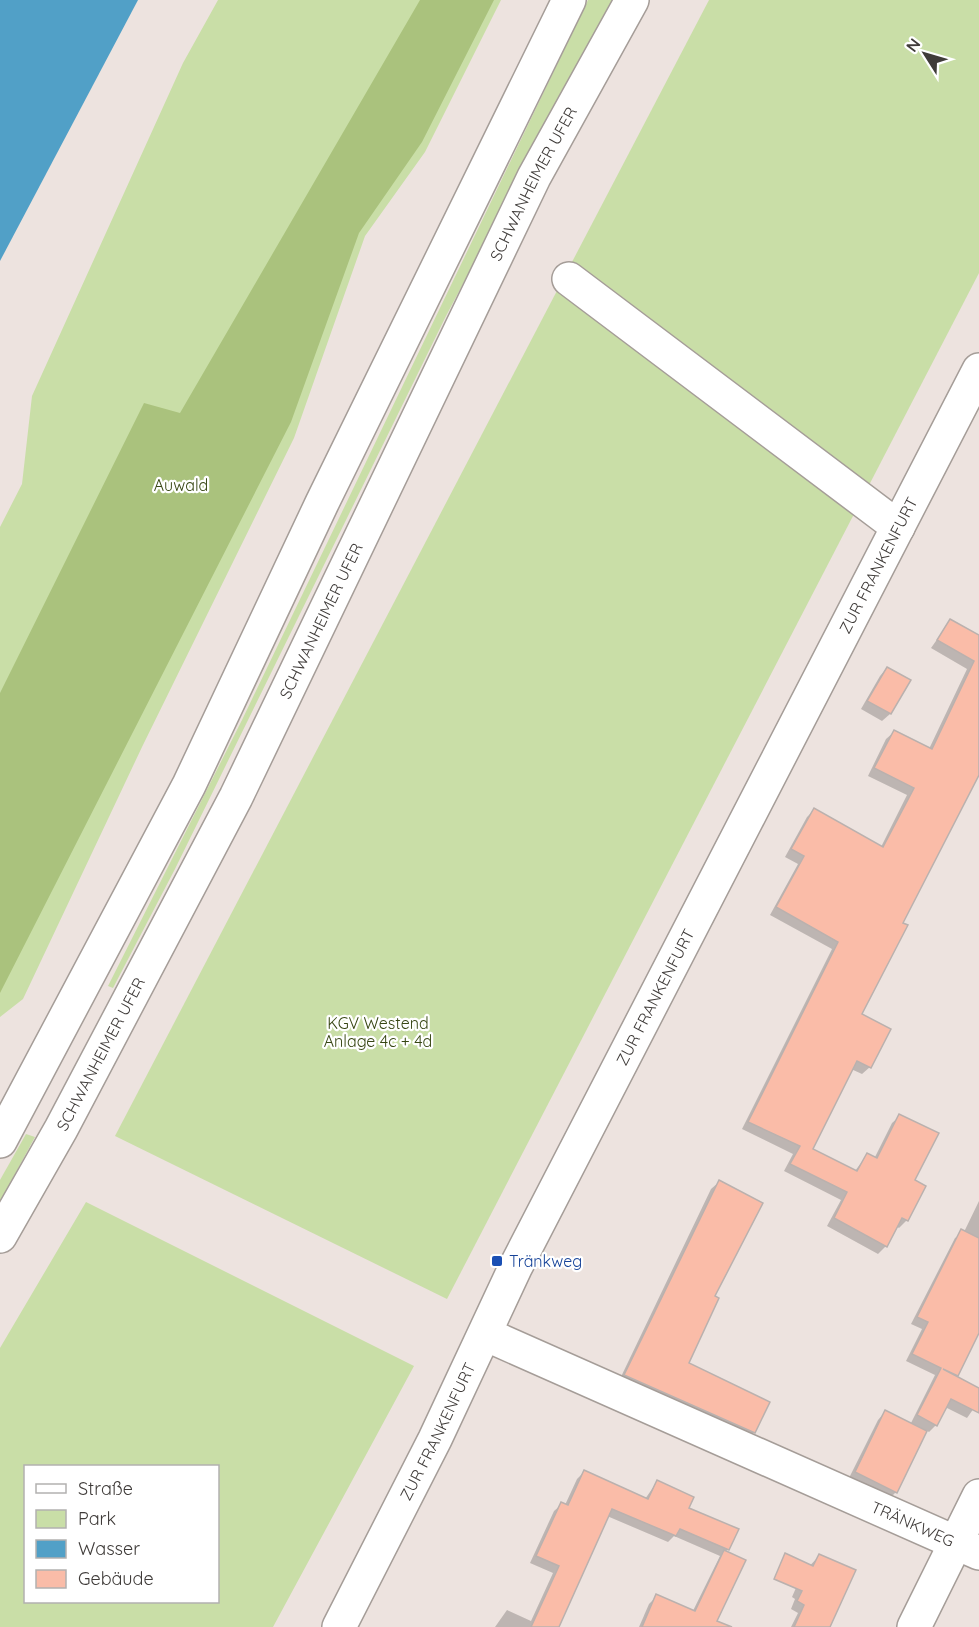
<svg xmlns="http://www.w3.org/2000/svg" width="979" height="1627" viewBox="0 0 979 1627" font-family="Quicksand,sans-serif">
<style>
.green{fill:#c9dea7;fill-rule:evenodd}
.forest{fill:#aac27d}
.water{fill:#51a0c7}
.shadow{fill:#0003}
.building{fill:#fabca8;stroke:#bab1ae;stroke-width:1.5}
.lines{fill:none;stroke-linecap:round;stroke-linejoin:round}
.minor-casing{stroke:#a59d98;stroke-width:36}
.major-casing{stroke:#a59d98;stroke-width:36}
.minor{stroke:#fff;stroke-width:33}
.major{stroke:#fff;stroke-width:33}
.transit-dot{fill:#1a4fb4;stroke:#fff;stroke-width:2}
.labels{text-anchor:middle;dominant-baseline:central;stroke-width:4.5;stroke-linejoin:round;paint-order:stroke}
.street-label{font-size:16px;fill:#3f3b39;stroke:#fff}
.park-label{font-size:16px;fill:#374613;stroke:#fff}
.transit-label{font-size:16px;fill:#164399;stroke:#fff;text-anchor:start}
</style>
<rect width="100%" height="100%" fill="#ede3df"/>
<g class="green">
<path d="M 218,0 L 501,0 L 425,152 L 365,236 L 294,438 L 142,747 L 23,999 L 0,1017 L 0,527 L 22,484 L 32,396 L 183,63 Z"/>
<path d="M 588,0 L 613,0 L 446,316 L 175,869 L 113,988 L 108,986 L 242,720 Z"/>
<path d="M 709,0 L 979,0 L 979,273 L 447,1299 L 115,1136 Z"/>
<path d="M 26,1134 L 35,1137 L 0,1202 L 0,1180 Z"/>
<path d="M 86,1202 L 414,1366 L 273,1627 L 0,1627 L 0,1348 ZM 26,1466 L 218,1466 L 218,1602 L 26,1602 Z"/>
</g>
<path class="forest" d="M 420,0 L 494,0 L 422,142 L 359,233 L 291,422 L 0,993 L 0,693 L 144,403 L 180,413 Z"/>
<path class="water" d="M 0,0 L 138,0 L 0,261 Z"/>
<g class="shadow">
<path d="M 950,621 L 979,637 L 979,774 L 901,924 L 860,1015 L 870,1067 L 862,1074 L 851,1069 L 811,1149 L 855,1171 L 867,1155 L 874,1159 L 892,1123 L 900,1116 L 913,1180 L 907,1220 L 899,1228 L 896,1226 L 886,1246 L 878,1254 L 827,1226 L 841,1200 L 784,1171 L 793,1154 L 742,1129 L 832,949 L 770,915 L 798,864 L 785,857 L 807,817 L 814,810 L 881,847 L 907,795 L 868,776 L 886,739 L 894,732 L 929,749 L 967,669 L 931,648 Z"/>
<path d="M 887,668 L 909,681 L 890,714 L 882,721 L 861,709 L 880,676 Z"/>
<path d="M 719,1182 L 713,1297 L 687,1363 L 754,1432 L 746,1440 L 618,1383 L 711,1189 Z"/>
<path d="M 979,1201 L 979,1330 L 955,1377 L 979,1390 L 979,1401 L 967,1418 L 945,1407 L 936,1425 L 929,1432 L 926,1430 L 896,1492 L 888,1500 L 848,1480 L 878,1420 L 885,1412 L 910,1425 L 935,1375 L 906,1361 L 922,1329 L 911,1324 L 955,1238 L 964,1232 Z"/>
<path d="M 585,1471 L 645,1499 L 657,1482 L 728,1549 L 725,1552 L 713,1627 L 685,1627 L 720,1556 L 674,1536 L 668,1542 L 607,1516 L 556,1627 L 495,1627 L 507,1610 L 531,1621 L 553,1573 L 530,1563 L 554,1511 L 562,1504 L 565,1505 L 577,1479 Z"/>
<path d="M 819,1556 L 828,1627 L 791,1627 L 798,1613 L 791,1609 L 795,1599 L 792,1597 L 802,1574 Z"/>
<path d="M 657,1596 L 673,1627 L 639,1627 L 649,1604 Z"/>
</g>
<g class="building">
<path d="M 950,619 L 979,635 L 979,775 L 903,923 L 908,925 L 862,1014 L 891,1029 L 871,1068 L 857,1061 L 813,1149 L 857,1171 L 867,1153 L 877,1158 L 899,1114 L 939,1133 L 915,1180 L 926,1186 L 908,1221 L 902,1218 L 887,1247 L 834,1218 L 847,1192 L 790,1164 L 800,1146 L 748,1122 L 838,942 L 776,907 L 804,856 L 791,849 L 814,808 L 883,847 L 914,788 L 874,768 L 894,730 L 932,749 L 974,661 L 937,640 Z"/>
<path d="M 887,667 L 911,680 L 891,714 L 867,701 Z"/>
<path d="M 719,1180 L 763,1203 L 715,1296 L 719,1298 L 689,1363 L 770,1402 L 755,1433 L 624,1375 Z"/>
<path d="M 961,1229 L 979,1238 L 979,1333 L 958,1376 L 943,1369 L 979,1388 L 979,1413 L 951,1399 L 937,1426 L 917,1415 L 941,1368 L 912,1354 L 928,1322 L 917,1317 Z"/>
<path d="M 885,1410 L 927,1431 L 897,1493 L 855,1472 Z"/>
<path d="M 584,1470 L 648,1499 L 657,1480 L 694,1497 L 689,1508 L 739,1529 L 729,1550 L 680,1529 L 676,1536 L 612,1509 L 559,1627 L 531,1627 L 559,1566 L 536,1556 L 561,1502 L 568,1505 Z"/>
<path d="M 724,1550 L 746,1560 L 717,1621 L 732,1627 L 642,1627 L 656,1594 L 695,1611 Z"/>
<path d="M 785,1553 L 813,1566 L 819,1554 L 856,1570 L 830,1627 L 794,1627 L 804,1605 L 797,1601 L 802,1591 L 774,1579 Z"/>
</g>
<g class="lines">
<g class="minor-casing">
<g id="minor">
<path d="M 569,279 L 898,527"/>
<path id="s1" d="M 485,1334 L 979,1553"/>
<path id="s2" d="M 339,1627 L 435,1439 L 515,1268 L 979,370"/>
<path d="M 914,1627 L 979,1496"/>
</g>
</g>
<g class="major-casing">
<g id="major">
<path d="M 0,1141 L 189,785 L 322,503 L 569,0"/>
<path id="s3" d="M 0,1236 L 61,1129 L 236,797 L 534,177 L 632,0"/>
</g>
</g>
<use href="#minor" class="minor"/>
<use href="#major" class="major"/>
</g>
<rect class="transit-dot" x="491" y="1255" width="12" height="12" rx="3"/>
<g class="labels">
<g class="street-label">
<text stroke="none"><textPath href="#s3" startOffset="1180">SCHWANHEIMER UFER</textPath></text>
<text stroke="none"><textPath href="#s2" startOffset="1191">ZUR FRANKENFURT</textPath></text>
<text stroke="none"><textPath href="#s3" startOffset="694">SCHWANHEIMER UFER</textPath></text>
<text stroke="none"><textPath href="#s2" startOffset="705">ZUR FRANKENFURT</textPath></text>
<text stroke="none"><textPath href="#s3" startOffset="208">SCHWANHEIMER UFER</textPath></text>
<text stroke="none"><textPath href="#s2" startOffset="219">ZUR FRANKENFURT</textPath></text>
<text stroke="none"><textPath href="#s1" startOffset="468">TRÄNKWEG</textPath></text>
</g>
<g class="park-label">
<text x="181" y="485">Auwald</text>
<text x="378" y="1023">KGV Westend<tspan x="378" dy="18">Anlage 4c + 4d</tspan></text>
</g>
<g class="transit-label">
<text x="509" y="1261">Tränkweg</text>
</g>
</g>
<rect x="24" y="1465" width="195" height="138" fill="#ffffff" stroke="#b2b1b0" stroke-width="1.5"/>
<rect x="36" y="1484" width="30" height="9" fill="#ffffff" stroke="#b2b1b0" stroke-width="1.5"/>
<text x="78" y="1495" font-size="18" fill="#3f3b39">Straße</text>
<rect x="36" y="1510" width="30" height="18" fill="#c9dea7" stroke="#b2b1b0" stroke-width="1.5"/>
<text x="78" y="1525" font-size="18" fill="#3f3b39">Park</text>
<rect x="36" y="1540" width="30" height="18" fill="#51a0c7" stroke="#b2b1b0" stroke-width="1.5"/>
<text x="78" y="1555" font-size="18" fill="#3f3b39">Wasser</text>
<rect x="36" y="1570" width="30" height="18" fill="#fabca8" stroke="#b2b1b0" stroke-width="1.5"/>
<text x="78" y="1585" font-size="18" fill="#3f3b39">Gebäude</text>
<g transform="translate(925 54) rotate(307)" stroke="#ffffff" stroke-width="4.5" paint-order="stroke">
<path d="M0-4.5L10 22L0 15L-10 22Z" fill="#3f3b39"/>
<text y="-9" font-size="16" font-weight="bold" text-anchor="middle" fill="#3f3b39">N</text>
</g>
</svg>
